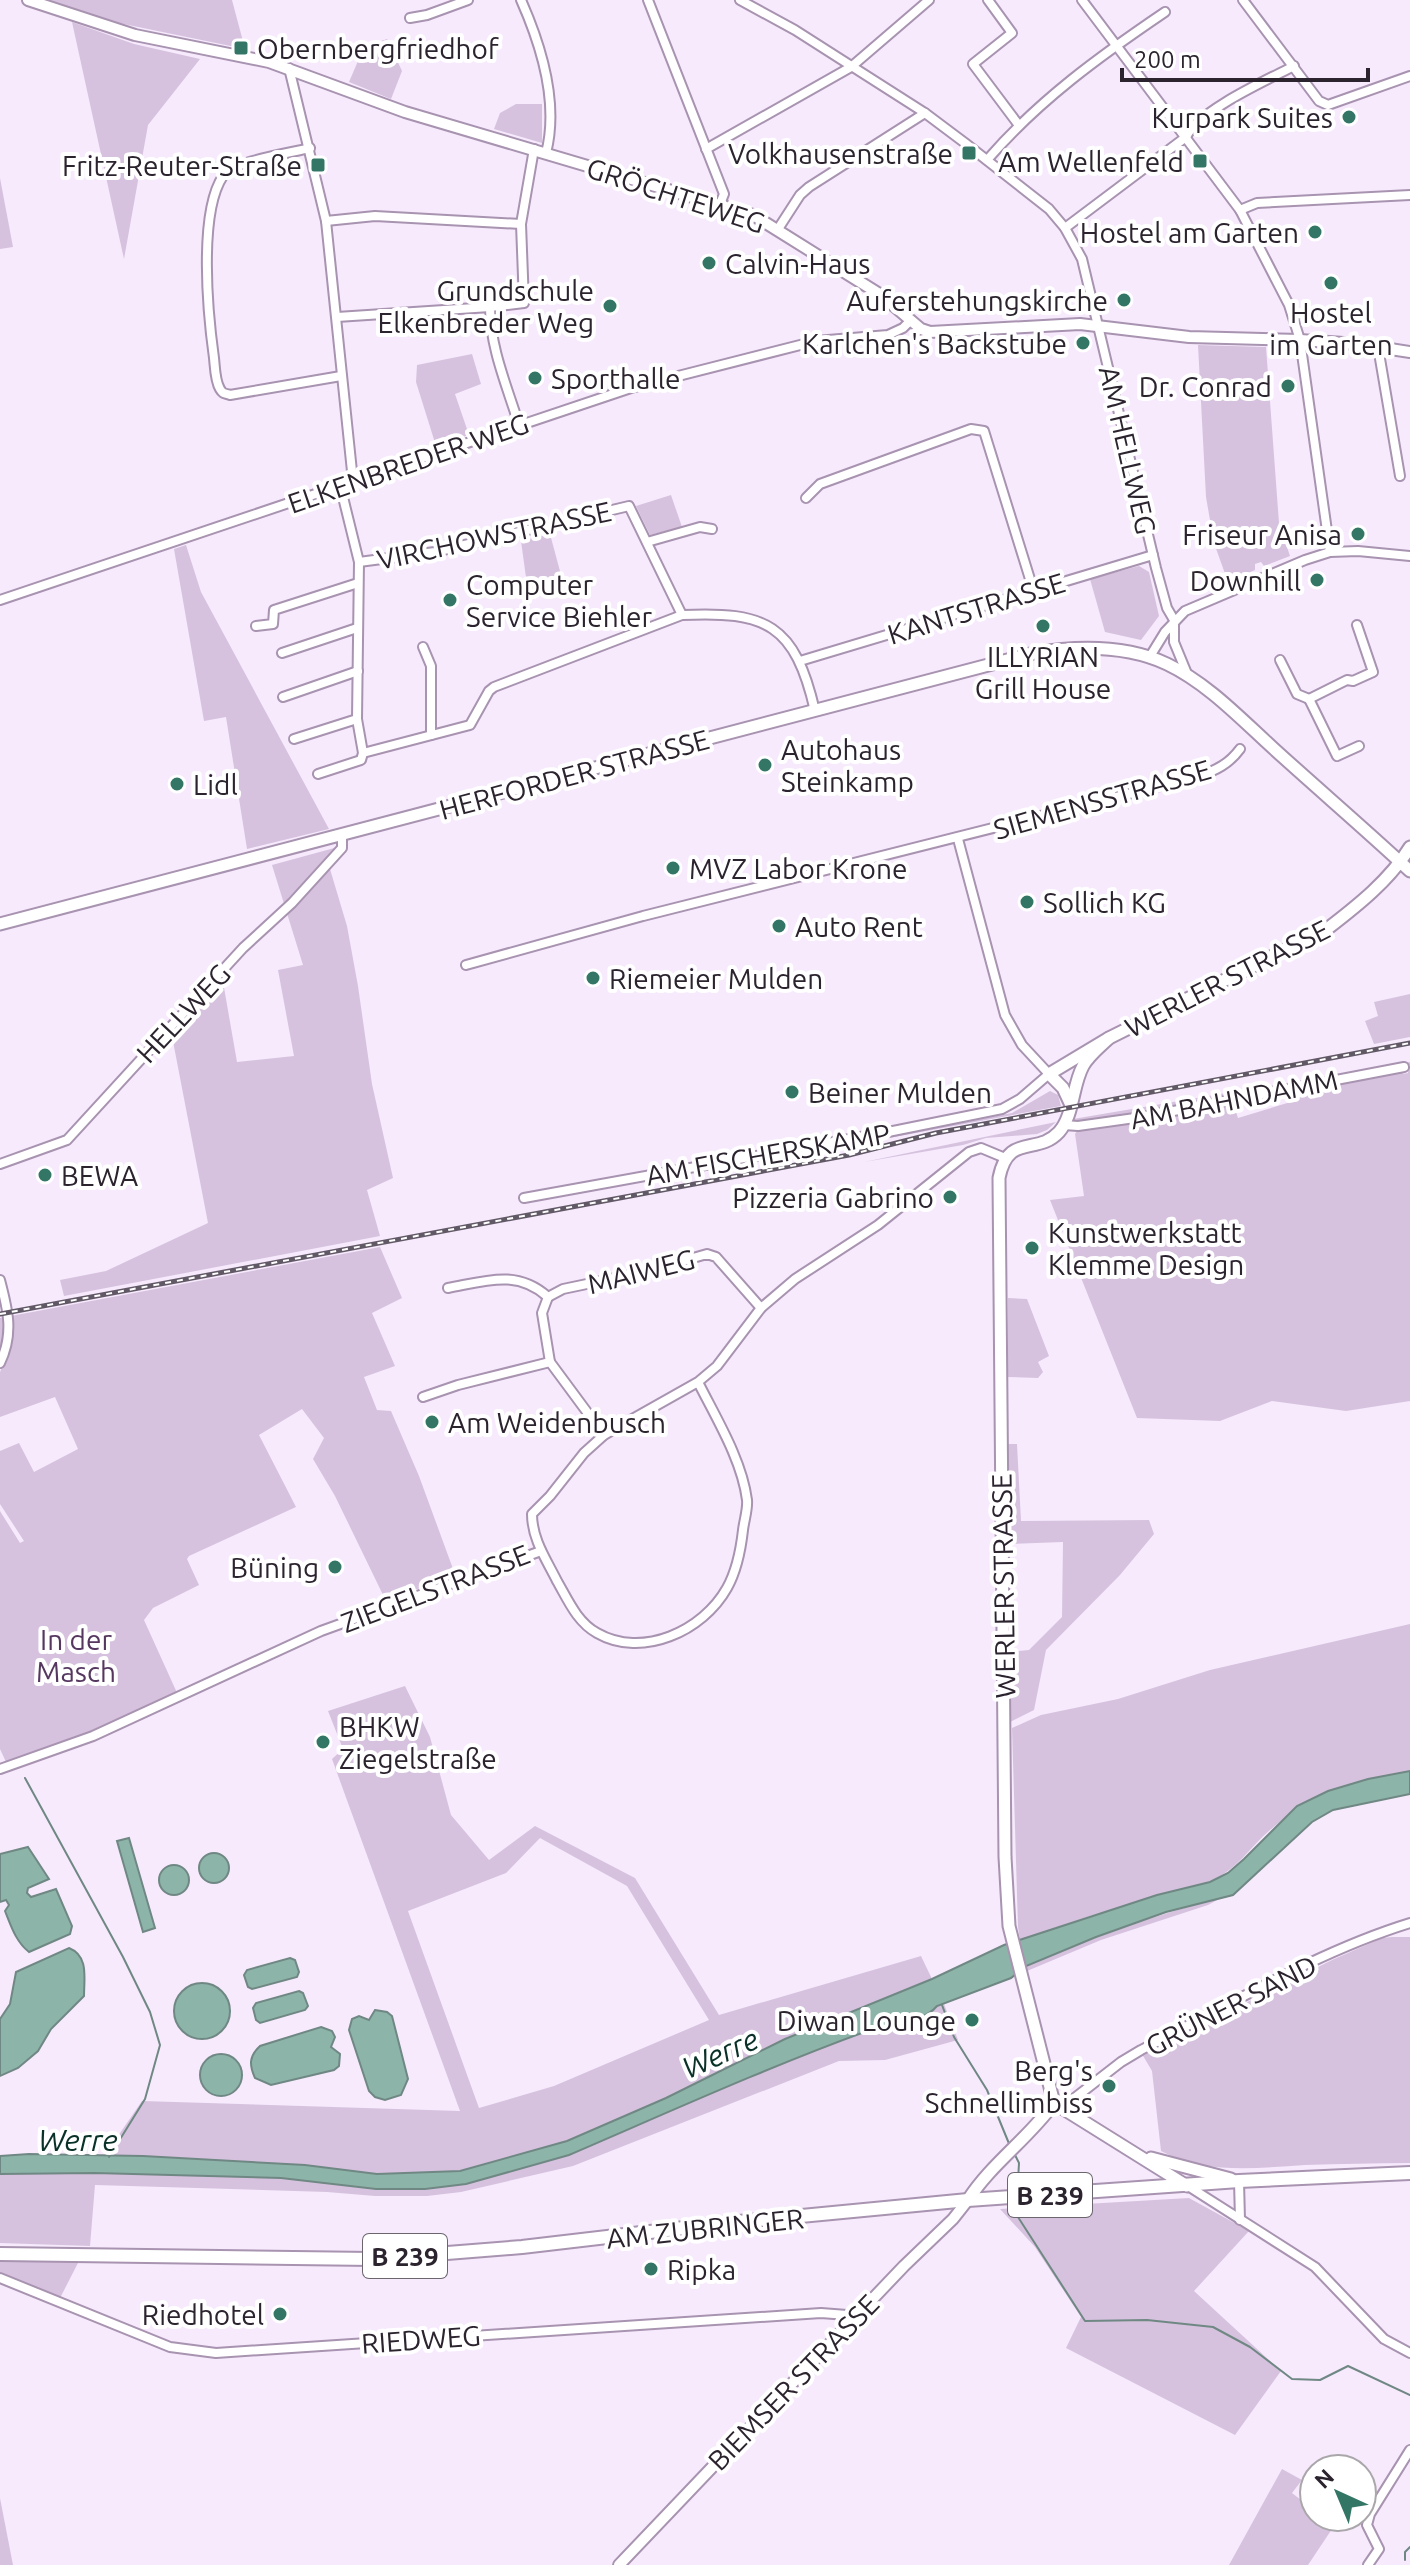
<svg xmlns="http://www.w3.org/2000/svg" width="1410" height="2565" viewBox="0 0 1410 2565" font-family="Ubuntu,sans-serif">
<style>
.green{fill:#d6c2de;fill-rule:evenodd}
.water{fill:#8db4a9;stroke:#708884;stroke-width:2}
.lines{fill:none;stroke-linecap:round;stroke-linejoin:round}
.stream{stroke:#708884;stroke-width:2}
.minor-casing{stroke:#a893b0;stroke-width:12}
.tertiary-casing{stroke:#a893b0;stroke-width:14}
.secondary-casing{stroke:#a893b0;stroke-width:15}
.primary-casing{stroke:#a893b0;stroke-width:16}
.minor{stroke:#fff;stroke-width:8}
.tertiary{stroke:#fff;stroke-width:10}
.secondary{stroke:#fff;stroke-width:11}
.primary{stroke:#fff;stroke-width:12}
.rail-casing{stroke:#625966;stroke-width:5}
.rail{stroke:#fff;stroke-width:2;stroke-dasharray:6;stroke-linecap:butt}
.poi-dot{fill:#347666;stroke:#fff;stroke-width:3}
.labels{text-anchor:middle;dominant-baseline:central;stroke-width:8;stroke-linejoin:round;paint-order:stroke}
.shield{fill:#fff;stroke:#6b656d;stroke-width:2}
.shield-label{font-size:26px;font-weight:bold;fill:#2b232e}
.poi-label{font-size:28px;fill:#2b232e;stroke:#fff;text-anchor:start}
.street-label{font-size:28px;fill:#2b232e;stroke:#fff}
.park-label{font-size:28px;fill:#553760;stroke:#fff}
.water-label{font-size:30px;font-style:italic;fill:#0a3128;stroke:#fff}
</style>
<rect width="100%" height="100%" fill="#f7eafd"/>
<g class="green">
<path d="M 47,0 L 232,0 L 245,49 L 109,21 Z"/>
<path d="M 72,22 L 134,44 L 200,59 L 148,125 L 124,259 Z"/>
<path d="M 387,39 L 402,71 L 391,99 L 349,82 L 364,47 Z"/>
<path d="M 516,104 L 542,104 L 542,143 L 494,129 L 500,113 Z"/>
<path d="M 0,178 L 13,247 L 0,249 Z"/>
<path d="M 1198,345 L 1266,347 L 1279,523 L 1290,556 L 1264,566 L 1261,562 L 1255,564 L 1255,570 L 1228,582 L 1214,543 L 1206,497 Z"/>
<path d="M 472,354 L 481,384 L 455,394 L 469,435 L 436,446 L 416,382 L 417,365 Z"/>
<path d="M 671,495 L 682,527 L 650,535 L 636,506 Z"/>
<path d="M 550,534 L 564,586 L 528,592 L 521,541 Z"/>
<path d="M 186,545 L 201,592 L 329,829 L 247,849 L 226,717 L 204,721 L 174,549 Z"/>
<path d="M 1139,566 L 1149,572 L 1159,616 L 1141,640 L 1105,632 L 1090,579 Z"/>
<path d="M 338,847 L 330,869 L 347,926 L 358,986 L 372,1084 L 393,1178 L 367,1190 L 380,1236 L 64,1296 L 60,1280 L 106,1271 L 208,1223 L 171,1031 L 222,976 L 237,1062 L 294,1056 L 278,970 L 303,965 L 272,865 Z"/>
<path d="M 1410,994 L 1410,1037 L 1374,1044 L 1365,1021 L 1378,1016 L 1374,1002 Z"/>
<path d="M 1410,1062 L 1410,1065 L 1142,1114 L 1072,1123 L 1073,1119 Z"/>
<path d="M 1410,1068 L 1410,1401 L 1346,1411 L 1272,1401 L 1220,1421 L 1137,1418 L 1050,1200 L 1084,1196 L 1075,1134 L 1077,1131 L 1233,1103 L 1238,1118 L 1297,1100 L 1295,1090 L 1401,1069 L 1403,1074 L 1408,1073 L 1408,1069 Z"/>
<path d="M 1050,1091 L 1058,1095 L 1061,1106 L 781,1158 L 1012,1113 Z"/>
<path d="M 1056,1122 L 1047,1130 L 1037,1134 L 986,1138 L 963,1145 L 864,1162 Z"/>
<path d="M 380,1247 L 402,1298 L 372,1313 L 395,1366 L 364,1377 L 377,1410 L 391,1411 L 419,1476 L 456,1577 L 385,1599 L 335,1496 L 313,1459 L 324,1438 L 302,1409 L 259,1435 L 296,1507 L 189,1556 L 187,1559 L 199,1585 L 153,1608 L 144,1620 L 178,1695 L 109,1726 L 6,1762 L 0,1749 L 0,1511 L 20,1543 L 24,1541 L 0,1504 L 0,1451 L 19,1443 L 34,1472 L 78,1449 L 55,1397 L 0,1417 L 0,1372 L 12,1343 L 5,1344 L 0,1354 L 0,1318 Z"/>
<path d="M 1008,1298 L 1027,1299 L 1049,1356 L 1038,1362 L 1043,1372 L 1038,1378 L 1008,1377 Z"/>
<path d="M 1006,1444 L 1017,1444 L 1021,1521 L 1149,1520 L 1154,1534 L 1120,1575 L 1046,1650 L 1034,1710 L 1010,1722 L 1009,1652 L 1029,1650 L 1062,1617 L 1063,1542 L 1009,1544 Z"/>
<path d="M 1410,1624 L 1410,1771 C 1356,1781 1313,1793 1270,1830 C 1247,1850 1240,1867 1210,1882 L 1090,1916 L 1020,1940 L 1018,1927 L 1012,1728 L 1041,1715 L 1118,1699 L 1210,1670 Z"/>
<path d="M 405,1686 L 430,1737 L 451,1815 L 489,1860 L 535,1826 L 635,1878 L 719,2015 L 921,1956 L 932,1979 L 785,2039 L 666,2098 L 567,2141 L 460,2171 L 377,2174 L 305,2165 L 105,2155 L 142,2101 L 460,2111 L 332,1759 L 343,1749 L 328,1711 ZM 540,1838 L 627,1886 L 709,2020 L 554,2086 L 479,2108 L 408,1911 L 506,1873 Z"/>
<path d="M 1221,1898 L 1208,1905 L 1101,1940 L 1027,1971 L 1026,1966 C 1090,1939 1153,1915 1221,1898 Z"/>
<path d="M 1392,1937 L 1410,1937 L 1410,2163 C 1375,2163 1340,2164 1305,2165 C 1257,2168 1206,2175 1161,2151 L 1152,2071 L 1142,2054 L 1332,1960 L 1382,1938 Z"/>
<path d="M 944,2004 L 958,2040 L 885,2060 L 839,2061 L 573,2166 L 461,2192 L 427,2196 L 375,2196 L 327,2192 L 95,2185 L 90,2246 L 0,2243 L 0,2174 L 95,2173 L 281,2178 L 376,2189 L 425,2189 L 466,2184 L 569,2155 L 798,2056 L 881,2026 L 929,2016 L 937,2006 Z"/>
<path d="M 1189,2198 L 1249,2231 L 1194,2291 L 1281,2371 L 1235,2435 L 1066,2348 L 1081,2317 L 1035,2247 L 1000,2209 Z"/>
<path d="M 0,2260 L 79,2261 L 59,2300 L 0,2274 Z"/>
<path d="M 1282,2469 L 1302,2480 L 1292,2493 L 1314,2510 L 1314,2517 L 1323,2517 L 1334,2526 L 1308,2565 L 1229,2565 Z"/>
<path d="M 0,2498 L 13,2565 L 0,2565 Z"/>
</g>
<g class="water">
<path d="M 1410,1771 L 1410,1794 L 1333,1810 L 1312,1822 L 1233,1895 L 1166,1912 L 1096,1937 L 1026,1966 L 1011,1978 L 937,2006 C 922,2024 892,2022 870,2030 C 768,2067 669,2112 569,2155 L 466,2184 L 425,2189 L 376,2189 L 281,2178 L 95,2173 L 0,2174 L 0,2156 L 29,2154 L 143,2156 L 305,2165 L 377,2174 L 460,2171 L 567,2141 L 666,2098 L 785,2039 L 932,1979 L 1004,1945 L 1157,1895 L 1210,1882 L 1228,1873 L 1244,1859 L 1297,1806 L 1328,1791 L 1368,1779 Z"/>
<path d="M 129,1838 L 155,1928 L 143,1932 L 117,1841 Z"/>
<path d="M 28,1847 L 49,1879 L 28,1888 L 27,1893 L 31,1897 L 56,1889 L 72,1926 L 70,1934 L 29,1952 C 16,1942 11,1926 5,1911 L 9,1905 L 6,1900 L 0,1902 L 0,1854 Z"/>
<circle cx="214" cy="1868" r="15"/>
<circle cx="174" cy="1880" r="15"/>
<path d="M 69,1948 C 89,1956 84,1978 84,1996 L 51,2029 L 38,2051 L 18,2068 L 0,2076 L 0,2019 L 10,2004 L 16,1972 Z"/>
<path d="M 290,1958 L 295,1960 L 299,1972 L 297,1977 L 252,1989 L 248,1987 L 244,1975 L 247,1970 Z"/>
<circle cx="202" cy="2011" r="28"/>
<path d="M 299,1991 L 303,1993 L 308,2006 L 305,2010 L 260,2023 L 256,2020 L 253,2008 L 256,2003 Z"/>
<path d="M 375,2010 L 387,2012 L 392,2016 L 408,2079 L 401,2095 L 385,2100 L 375,2097 L 369,2091 L 349,2030 L 352,2019 L 359,2016 L 369,2020 Z"/>
<path d="M 321,2027 L 332,2031 L 335,2037 L 331,2047 L 340,2054 L 339,2066 L 334,2070 L 271,2085 L 255,2078 C 249,2065 249,2056 260,2046 Z"/>
<circle cx="221" cy="2075" r="21"/>
</g>
<g class="lines">
<g class="stream">
<path d="M 25,1778 L 123,1957 L 150,2012 L 160,2045 L 145,2099 L 109,2157"/>
<path d="M 942,2005 L 954,2037 L 987,2090 L 1010,2146"/>
<path d="M 1015,2155 L 1019,2163 L 1018,2181"/>
<path d="M 1016,2214 L 1085,2321 L 1147,2320 L 1213,2327 L 1250,2347 L 1292,2379 L 1320,2380 L 1348,2366 L 1410,2395"/>
<path d="M 1405,2560 L 1405,2552 L 1410,2547"/>
</g>
<g class="minor-casing">
<g id="minor">
<path d="M 521,0 C 541,45 559,103 546,153"/>
<path d="M 648,0 L 724,194 L 720,204"/>
<path d="M 740,0 L 795,30 L 925,113 L 965,143 L 1049,209 L 1065,228 L 1082,259 L 1156,568 L 1167,608 L 1174,620"/>
<path d="M 988,0 L 1012,33 L 973,64 L 1018,124"/>
<path d="M 1082,0 L 1240,210 L 1289,305 L 1300,340 L 1330,552"/>
<path d="M 1243,0 L 1319,101 L 1328,105 L 1410,76"/>
<path d="M 410,18 L 427,15 L 468,0"/>
<path d="M 289,68 L 326,221 L 353,481"/>
<path d="M 310,148 C 291,153 233,161 223,176 C 198,213 208,315 214,358 C 215,367 215,381 220,389 C 223,394 224,393 230,395 L 341,376"/>
<path d="M 706,149 L 851,67 L 929,0"/>
<path d="M 987,160 C 1039,100 1100,56 1165,12"/>
<path d="M 1240,210 L 1257,203 L 1410,195"/>
<path d="M 326,221 L 375,216 L 521,224"/>
<path d="M 1065,228 L 1186,137 C 1198,111 1267,80 1294,66"/>
<path d="M 778,229 L 800,195 L 809,187 L 925,113"/>
<path d="M 337,317 L 490,307"/>
<path d="M 1378,347 L 1400,476"/>
<path d="M 519,425 C 507,386 490,348 490,307 L 524,303 L 521,224 L 534,149"/>
<path d="M 806,498 L 820,484 L 971,429 L 984,431 L 1034,592"/>
<path d="M 647,542 L 700,527 L 712,529"/>
<path d="M 359,562 L 435,552 L 629,506 L 682,615 C 766,611 795,624 815,711"/>
<path d="M 0,600 L 631,388 L 816,341 L 888,335 L 903,328 L 911,320"/>
<path d="M 1174,621 L 1174,642 L 1188,676"/>
<path d="M 256,626 L 273,624 L 274,610 L 358,583"/>
<path d="M 423,647 L 431,666 L 431,735"/>
<path d="M 282,653 L 357,628"/>
<path d="M 1149,658 L 1165,632 L 1185,611 L 1305,560 L 1330,552 L 1358,551 L 1410,556"/>
<path d="M 1280,660 L 1297,694 L 1309,699"/>
<path d="M 800,661 L 1153,555"/>
<path d="M 283,697 L 358,671"/>
<path d="M 1309,699 L 1347,680 L 1353,681 L 1373,672 L 1357,625"/>
<path d="M 1309,699 L 1337,756 L 1359,746"/>
<path d="M 294,739 L 357,719"/>
<path d="M 363,753 L 470,725 L 489,691 L 494,687 L 682,615"/>
<path d="M 318,774 L 361,760 L 363,753 L 357,719 L 359,562 L 340,485"/>
<path d="M 466,965 L 643,916 L 1200,776 C 1216,770 1229,764 1240,749"/>
<path d="M 1064,1125 L 1078,1126 L 1142,1117 L 1404,1067"/>
<path d="M 0,1164 L 67,1140 L 243,948 L 292,903 L 342,848 L 342,835"/>
<path d="M 524,1198 L 888,1132 L 1002,1109 L 1020,1099 L 1049,1074 L 1022,1045 L 1005,1015 L 958,839"/>
<path d="M 0,1280 C 8,1310 14,1334 0,1363"/>
<path d="M 448,1288 C 486,1281 517,1269 548,1297 L 563,1289 L 644,1272 L 707,1254 L 716,1257 L 761,1308"/>
<path d="M 548,1297 L 542,1313 L 550,1362"/>
<path d="M 698,1382 C 716,1418 742,1460 747,1500 C 748,1509 744,1521 743,1530 C 741,1548 736,1572 727,1588 C 703,1631 642,1659 597,1633 C 577,1622 568,1600 557,1581 C 546,1559 532,1539 532,1514 L 550,1496 L 584,1453 L 604,1435 L 698,1382 L 717,1366 L 761,1308 L 795,1279 L 878,1225 L 969,1152 L 981,1148 L 1005,1158"/>
<path d="M 423,1397 L 458,1385 L 550,1362 L 604,1435"/>
<path d="M 0,1769 L 93,1736 L 321,1631 L 541,1551"/>
<path d="M 1063,2107 L 1121,2062 L 1141,2050 C 1228,2006 1316,1952 1410,1923"/>
<path d="M 1239,2181 L 1240,2220"/>
<path d="M 1188,2186 L 1315,2267 L 1384,2339 L 1410,2353"/>
<path d="M 0,2278 L 170,2347 L 216,2353 L 821,2313 L 847,2315 L 854,2320"/>
<path d="M 1368,2565 L 1379,2549 L 1367,2525 L 1370,2514 L 1410,2450"/>
</g>
</g>
<g class="tertiary-casing">
<g id="tertiary">
<path d="M 28,0 L 135,35 L 269,62 L 405,112 L 753,215 L 881,295 L 921,329 L 930,332 L 1080,324 L 1189,337 L 1300,340 L 1358,344 L 1410,352"/>
<path d="M 619,2565 L 904,2266 L 953,2219 L 968,2200"/>
</g>
</g>
<g class="secondary-casing">
<g id="secondary">
<path d="M 0,924 L 1034,653 C 1077,646 1126,645 1167,664 C 1207,683 1240,718 1273,748 C 1318,789 1365,829 1410,871"/>
<path d="M 1109,1038 C 1100,1047 1089,1055 1083,1066 C 1072,1086 1074,1115 1059,1132 C 1037,1156 1008,1132 999,1178 L 1005,1857 L 1009,1926 L 1054,2103 L 1187,2186"/>
<path d="M 1070,1103 L 1063,1088 L 1049,1074 L 1109,1038 L 1327,929 C 1357,906 1390,880 1410,847"/>
<path d="M 1151,2158 L 1231,2179"/>
<path d="M 968,2200 C 991,2164 1029,2138 1054,2103"/>
</g>
</g>
<g class="primary-casing">
<path id="primary" d="M 0,2254 L 372,2259 L 522,2247 L 718,2224 L 968,2200 L 1239,2181 L 1410,2173"/>
</g>
<use href="#minor" class="minor"/>
<use href="#tertiary" class="tertiary"/>
<use href="#secondary" class="secondary"/>
<use href="#primary" class="primary"/>
<g class="rail-casing">
<path id="rail" d="M 0,1314 L 849,1155 L 936,1133 L 1410,1043"/>
</g>
<use href="#rail" class="rail"/>
</g>
<g class="poi-dot">
<rect x="233" y="40" width="16" height="16" rx="4"/>
<circle cx="1349" cy="117" r="8"/>
<rect x="961" y="145" width="16" height="16" rx="4"/>
<rect x="1192" y="153" width="16" height="16" rx="4"/>
<rect x="310" y="157" width="16" height="16" rx="4"/>
<circle cx="1315" cy="232" r="8"/>
<circle cx="709" cy="263" r="8"/>
<circle cx="1331" cy="283" r="8"/>
<circle cx="1124" cy="300" r="8"/>
<circle cx="610" cy="306" r="8"/>
<circle cx="1083" cy="343" r="8"/>
<circle cx="535" cy="378" r="8"/>
<circle cx="1288" cy="386" r="8"/>
<circle cx="1358" cy="534" r="8"/>
<circle cx="1317" cy="580" r="8"/>
<circle cx="450" cy="600" r="8"/>
<circle cx="1043" cy="626" r="8"/>
<circle cx="765" cy="765" r="8"/>
<circle cx="177" cy="784" r="8"/>
<circle cx="673" cy="868" r="8"/>
<circle cx="1027" cy="902" r="8"/>
<circle cx="779" cy="926" r="8"/>
<circle cx="593" cy="978" r="8"/>
<circle cx="792" cy="1092" r="8"/>
<circle cx="45" cy="1175" r="8"/>
<circle cx="950" cy="1197" r="8"/>
<circle cx="1032" cy="1248" r="8"/>
<circle cx="432" cy="1422" r="8"/>
<circle cx="335" cy="1567" r="8"/>
<circle cx="323" cy="1742" r="8"/>
<circle cx="972" cy="2020" r="8"/>
<circle cx="1109" cy="2086" r="8"/>
<circle cx="651" cy="2269" r="8"/>
<circle cx="280" cy="2314" r="8"/>
</g>
<g class="labels">
<g class="shield">
<rect x="1008" y="2173" width="84" height="44" rx="6"/>
<rect x="363" y="2234" width="84" height="44" rx="6"/>
</g>
<g class="shield-label">
<text x="1050" y="2195">B 239</text>
<text x="405" y="2256">B 239</text>
</g>
<g class="poi-label">
<text x="257" y="48">Obernbergfriedhof</text>
<text x="1333" y="117" text-anchor="end">Kurpark Suites</text>
<text x="953" y="153" text-anchor="end">Volkhausenstraße</text>
<text x="1184" y="161" text-anchor="end">Am Wellenfeld</text>
<text x="302" y="165" text-anchor="end">Fritz-Reuter-Straße</text>
<text x="1299" y="232" text-anchor="end">Hostel am Garten</text>
<text x="725" y="263">Calvin-Haus</text>
<text x="594" y="290" text-anchor="end">Grundschule<tspan x="594" dy="32">Elkenbreder Weg</tspan></text>
<text x="1108" y="300" text-anchor="end">Auferstehungskirche</text>
<text x="1331" y="312" text-anchor="middle">Hostel<tspan x="1331" dy="32">im Garten</tspan></text>
<text x="1067" y="343" text-anchor="end">Karlchen's Backstube</text>
<text x="551" y="378">Sporthalle</text>
<text x="1272" y="386" text-anchor="end">Dr. Conrad</text>
<text x="1342" y="534" text-anchor="end">Friseur Anisa</text>
<text x="1301" y="580" text-anchor="end">Downhill</text>
<text x="466" y="584">Computer<tspan x="466" dy="32">Service Biehler</tspan></text>
<text x="1043" y="656" text-anchor="middle">ILLYRIAN<tspan x="1043" dy="32">Grill House</tspan></text>
<text x="781" y="749">Autohaus<tspan x="781" dy="32">Steinkamp</tspan></text>
<text x="193" y="784">Lidl</text>
<text x="689" y="868">MVZ Labor Krone</text>
<text x="1043" y="902">Sollich KG</text>
<text x="795" y="926">Auto Rent</text>
<text x="609" y="978">Riemeier Mulden</text>
<text x="808" y="1092">Beiner Mulden</text>
<text x="61" y="1175">BEWA</text>
<text x="934" y="1197" text-anchor="end">Pizzeria Gabrino</text>
<text x="1048" y="1232">Kunstwerkstatt<tspan x="1048" dy="32">Klemme Design</tspan></text>
<text x="448" y="1422">Am Weidenbusch</text>
<text x="319" y="1567" text-anchor="end">Büning</text>
<text x="339" y="1726">BHKW<tspan x="339" dy="32">Ziegelstraße</tspan></text>
<text x="956" y="2020" text-anchor="end">Diwan Lounge</text>
<text x="1093" y="2070" text-anchor="end">Berg's<tspan x="1093" dy="32">Schnellimbiss</tspan></text>
<text x="667" y="2269">Ripka</text>
<text x="264" y="2314" text-anchor="end">Riedhotel</text>
</g>
<g class="street-label">
<text transform="translate(676 195) rotate(18)">GRÖCHTEWEG</text>
<text transform="translate(1128 450) rotate(77)">AM HELLWEG</text>
<text transform="translate(408 463) rotate(-19)">ELKENBREDER WEG</text>
<text transform="translate(494 535) rotate(-12)">VIRCHOWSTRASSE</text>
<text transform="translate(976 608) rotate(-17)">KANTSTRASSE</text>
<text transform="translate(574 774) rotate(-15)">HERFORDER STRASSE</text>
<text transform="translate(1102 799) rotate(-16)">SIEMENSSTRASSE</text>
<text transform="translate(1227 978) rotate(-27)">WERLER STRASSE</text>
<text transform="translate(183 1013) rotate(-47)">HELLWEG</text>
<text transform="translate(1234 1099) rotate(-11)">AM BAHNDAMM</text>
<text transform="translate(768 1154) rotate(-10)">AM FISCHERSKAMP</text>
<text transform="translate(641 1271) rotate(-14)">MAIWEG</text>
<text transform="translate(1003 1586) rotate(-91)">WERLER STRASSE</text>
<text transform="translate(435 1588) rotate(-21)">ZIEGELSTRASSE</text>
<text transform="translate(1231 2005) rotate(-27)">GRÜNER SAND</text>
<text transform="translate(705 2228) rotate(-6)">AM ZUBRINGER</text>
<text transform="translate(421 2339) rotate(-4)">RIEDWEG</text>
<text transform="translate(793 2382) rotate(-46)">BIEMSER STRASSE</text>
</g>
<g class="park-label">
<text x="76" y="1639">In der<tspan x="76" dy="32">Masch</tspan></text>
</g>
<g class="water-label">
<text transform="translate(720 2053) rotate(-24)">Werre</text>
<text x="78" y="2140">Werre</text>
</g>
</g>
<g transform="translate(1338 2493) rotate(316)"><circle r="38" fill="#ffffff" stroke="#aaa7ab" stroke-width="2"/>
<path d="M0-6L14 30L0 20L-14 30Z" fill="#347666"/>
<text y="-12" font-size="22" font-weight="bold" text-anchor="middle" fill="#2b232e">N</text>
</g>
<path d="M1122 68v12h246v-12" fill="none" stroke="#2b232e" stroke-width="4"/>
<text x="1134" y="68" font-size="24" fill="#2b232e" stroke="#ffffff" stroke-width="6" paint-order="stroke">200 m</text>
</svg>
